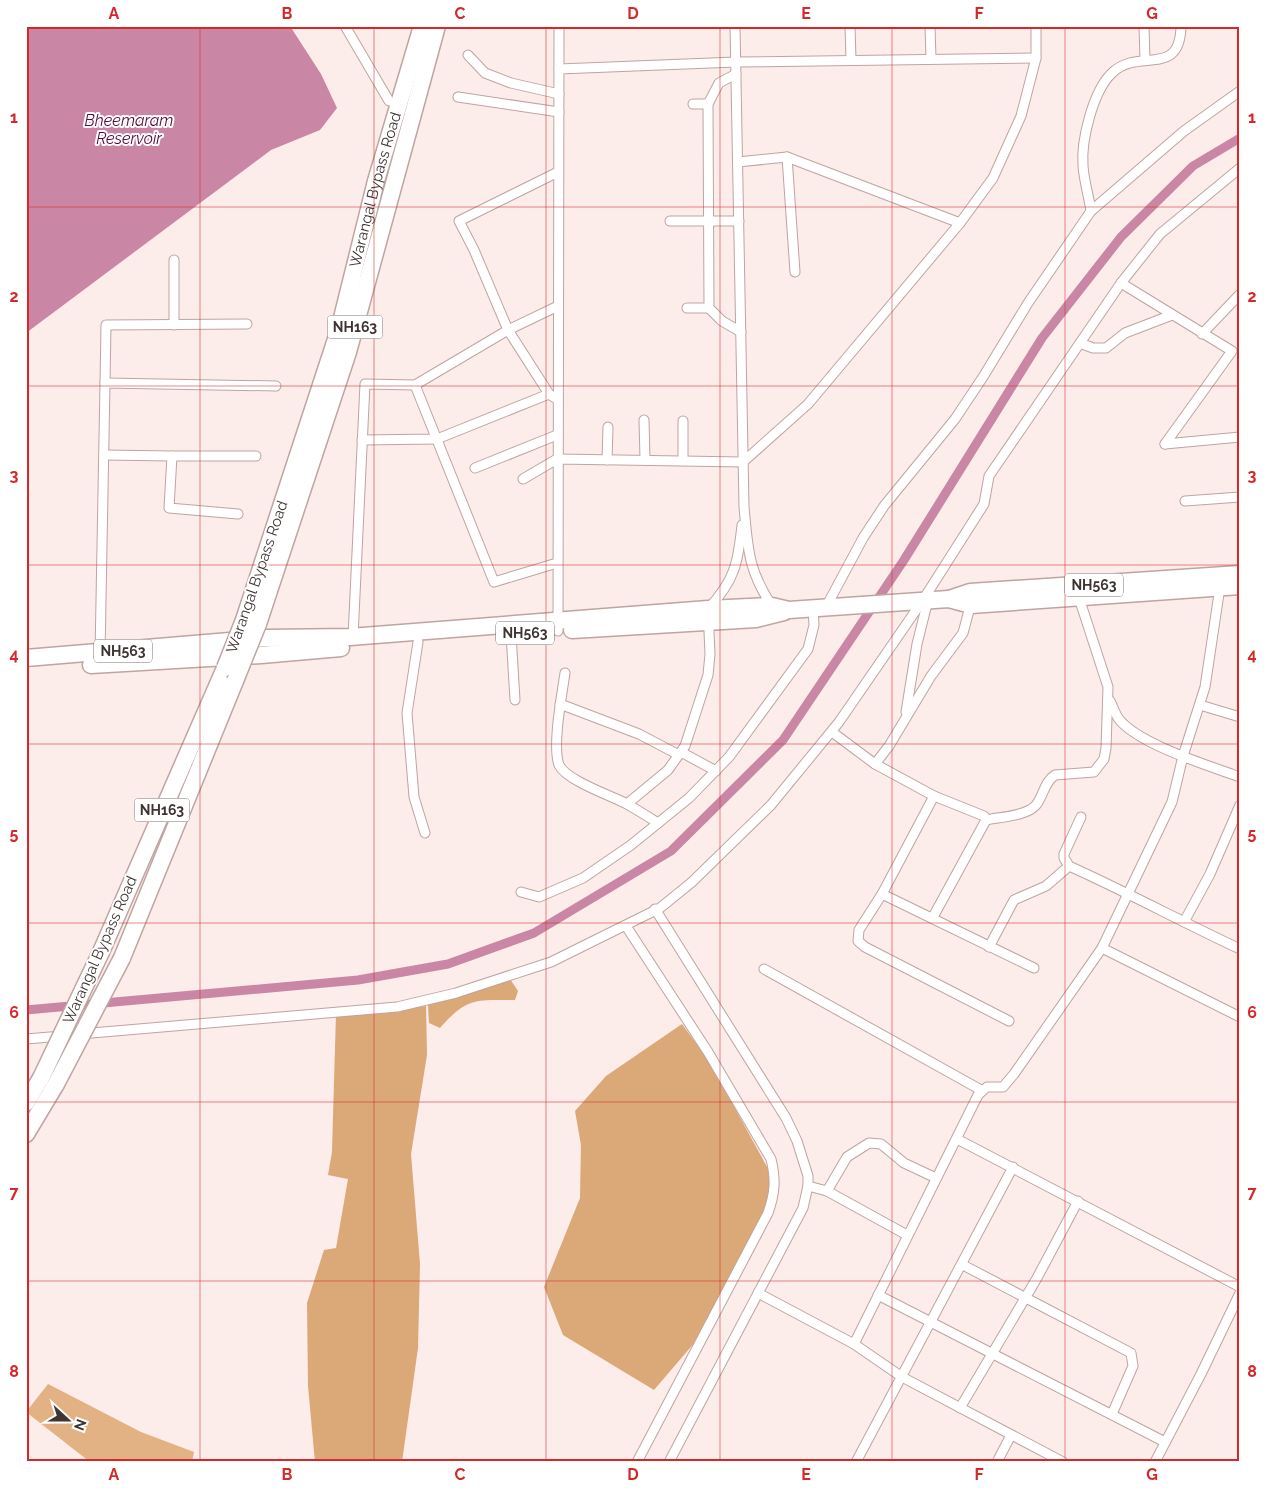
<svg xmlns="http://www.w3.org/2000/svg" width="1266" height="1488" viewBox="0 0 1266 1488" font-family="Raleway,sans-serif">
<style>
.green{fill:#e2b284}
.forest{fill:#dba877}
.water{fill:#c987a5}
.lines{fill:none;stroke-linecap:round;stroke-linejoin:round}
.canal{stroke:#c987a5;stroke-width:9}
.street-casing{stroke:#bea5a1;stroke-width:11}
.highway-casing{stroke:#bea5a1;stroke-width:19}
.street{stroke:#fff;stroke-width:9}
.highway{stroke:#fff;stroke-width:16}
.highway-bridge-casing{stroke:#bea5a1;stroke-width:19;stroke-linecap:butt}
.highway-bridge{stroke:#fff;stroke-width:16}
.grid{fill:none;stroke:#d62828;stroke-width:1;stroke-opacity:0.55}
.labels{text-anchor:middle;dominant-baseline:central;stroke-width:4;stroke-linejoin:round;paint-order:stroke}
.shield{fill:#fff;stroke:#787170;stroke-width:1}
.shield-label{font-size:14px;font-weight:bold;fill:#3e3432}
.street-label{font-size:15px;fill:#3e3432;stroke:#fff}
.water-label{font-size:16px;font-style:italic;fill:#580937;stroke:#fff}
.neatline{fill:none;stroke:#d62828;stroke-width:2}
.grid-label{font-size:16px;text-anchor:middle;font-weight:bold;fill:#d62828}
</style>
<rect width="100%" height="100%" fill="#fcecea"/>
<path class="green" d="M 48,1384 L 141,1432 L 194,1452 L 192,1462 L 90,1462 L 26,1412 Z"/>
<g class="forest">
<path d="M 510,979 L 518,991 L 515,1000 C 476,1000 467,997 440,1028 L 429,1023 L 428,1005 Z"/>
<path d="M 426,1006 L 427,1055 L 411,1154 L 420,1264 L 418,1348 L 402,1462 L 315,1462 L 308,1386 L 307,1303 L 324,1250 L 336,1248 L 348,1179 L 328,1175 L 332,1152 L 336,1014 Z"/>
<path d="M 682,1024 L 709,1061 L 777,1185 L 713,1321 L 654,1390 L 563,1335 L 544,1287 L 580,1198 L 581,1145 L 575,1111 L 606,1076 Z"/>
</g>
<path class="water" d="M 26,26 L 290,26 L 321,74 L 337,108 L 320,130 L 271,150 L 26,333 Z"/>
<g class="lines">
<path class="canal" d="M 26,1010 L 358,980 L 448,964 L 534,933 L 671,851 L 783,740 L 904,560 L 1042,338 L 1121,237 L 1193,166 L 1240,138"/>
<g class="street-casing">
<g id="street">
<path d="M 345,26 L 389,101"/>
<path d="M 735,26 L 744,507 C 748,549 748,570 772,606"/>
<path d="M 850,26 L 851,60"/>
<path d="M 930,26 L 931,59"/>
<path d="M 1144,26 L 1145,60"/>
<path d="M 468,55 L 485,73 L 511,83 L 559,94"/>
<path d="M 559,69 L 736,62 L 1036,58"/>
<path d="M 736,74 L 719,83 L 708,104 L 709,308 L 722,321 L 741,332"/>
<path d="M 458,97 L 559,112"/>
<path d="M 693,104 L 708,104"/>
<path d="M 787,157 L 795,272"/>
<path d="M 738,162 L 787,157 L 960,223"/>
<path d="M 1091,211 C 1089,197 1084,181 1083,166 C 1081,140 1093,91 1112,73 C 1138,47 1180,79 1181,26"/>
<path d="M 670,221 L 739,221"/>
<path d="M 174,260 L 174,325"/>
<path d="M 1121,283 L 1232,351 L 1165,444"/>
<path d="M 687,308 L 709,308"/>
<path d="M 1202,334 L 1240,294"/>
<path d="M 1080,343 L 1093,348 L 1106,348 L 1125,333 L 1172,315"/>
<path d="M 105,383 L 106,325 L 247,324"/>
<path d="M 415,385 L 494,582 L 557,563"/>
<path d="M 558,400 L 549,394 L 508,330 L 474,250 L 459,221 L 558,172"/>
<path d="M 644,420 L 645,459"/>
<path d="M 683,421 L 683,460"/>
<path d="M 362,440 L 437,439 L 549,394"/>
<path d="M 1165,444 L 1240,437"/>
<path d="M 104,455 L 172,456 L 169,508 L 238,514"/>
<path d="M 172,456 L 256,456"/>
<path d="M 607,460 L 608,427"/>
<path d="M 475,468 L 557,435"/>
<path d="M 523,479 L 557,459 L 743,462 L 808,404 L 960,223 L 993,178 L 1021,116 L 1036,58 L 1036,26"/>
<path d="M 1185,501 L 1240,497"/>
<path d="M 826,607 L 863,538 L 884,506 L 955,419 L 983,377 L 1028,303 L 1091,211 L 1184,131 L 1240,91"/>
<path d="M 558,631 L 559,26"/>
<path d="M 511,634 L 515,700"/>
<path d="M 353,637 L 365,384 L 415,385 L 508,330 L 558,306"/>
<path d="M 418,642 L 407,713 L 414,797 L 425,833"/>
<path d="M 100,655 L 105,383 L 276,386"/>
<path d="M 565,673 C 562,694 552,746 559,765 C 566,780 609,795 625,803 C 636,809 647,816 658,823"/>
<path d="M 1110,701 C 1113,707 1115,713 1118,718 C 1137,744 1210,766 1240,777"/>
<path d="M 560,704 L 639,734 L 679,755"/>
<path d="M 1200,705 L 1240,717"/>
<path d="M 906,712 L 917,644 L 928,600"/>
<path d="M 832,732 L 875,764"/>
<path d="M 681,752 L 716,771"/>
<path d="M 934,796 L 882,894 L 859,930 L 858,941 L 865,947 L 1009,1021"/>
<path d="M 627,804 L 668,770 L 685,746 L 708,675 L 710,654 L 708,609 C 735,580 738,563 742,525"/>
<path d="M 1081,817 L 1064,854 L 1064,858 L 1069,866 C 1127,892 1182,922 1240,949"/>
<path d="M 986,820 C 1000,817 1027,816 1036,805 C 1044,795 1044,782 1055,775 L 1094,772 L 1104,759 L 1106,748 L 1108,687 L 1079,598"/>
<path d="M 521,892 L 539,897 L 583,878 L 631,845 L 689,798 L 729,757 L 808,649 L 814,625 L 813,608"/>
<path d="M 882,894 L 1034,968"/>
<path d="M 655,909 L 786,1118 L 797,1141 L 808,1176 L 808,1186 L 803,1208 L 669,1462"/>
<path d="M 933,917 L 986,820 L 984,816 L 934,796 L 875,764 L 889,746 L 931,676 L 963,633 L 971,603"/>
<path d="M 1184,922 L 1210,874 L 1240,805"/>
<path d="M 626,926 L 708,1052 L 771,1159 C 776,1180 775,1193 768,1213 L 637,1462"/>
<path d="M 989,947 L 1014,900 L 1046,886 L 1069,866"/>
<path d="M 1102,948 L 1240,1017"/>
<path d="M 764,969 L 981,1090"/>
<path d="M 80,1034 L 397,1007 L 456,993 L 551,962 L 660,908 L 692,882 L 771,805 L 839,722 L 923,600 L 984,504 L 989,476 L 1121,283 L 1160,234 L 1240,168"/>
<path d="M 26,1039 L 62,1036"/>
<path d="M 957,1139 L 1240,1287"/>
<path d="M 808,1186 L 827,1191 L 907,1235"/>
<path d="M 827,1191 L 847,1157 L 869,1143 L 881,1144 L 904,1163 L 936,1178"/>
<path d="M 963,1265 L 1131,1353 L 1133,1366 L 1112,1414"/>
<path d="M 758,1293 L 854,1344 L 978,1095 L 987,1087 L 1003,1087 L 1014,1074 L 1102,948 L 1172,802 L 1183,756 L 1205,687 L 1220,587"/>
<path d="M 878,1295 L 1165,1442"/>
<path d="M 854,1344 L 902,1377 L 1063,1462"/>
<path d="M 960,1408 L 1037,1278 L 1078,1201"/>
<path d="M 856,1462 L 1013,1167"/>
<path d="M 997,1462 L 1011,1435"/>
<path d="M 1155,1462 L 1201,1374 L 1240,1293"/>
</g>
</g>
<g class="highway-casing">
<g id="highway">
<path d="M 949,599 L 970,592 L 1240,574"/>
<path id="s1" d="M 244,620 L 339,330 L 376,181 L 422,26"/>
<path d="M 258,624 L 348,352 L 437,26"/>
<path d="M 572,630 L 756,619 L 784,612"/>
<path d="M 26,658 L 266,638 L 350,637 L 708,609 L 772,606 L 789,610 L 949,599 L 971,605 L 1240,586"/>
<path d="M 91,665 L 261,655 L 341,648"/>
<path d="M 101,952 L 225,668"/>
<path d="M 122,958 L 235,681"/>
<path d="M 26,1103 L 41,1078"/>
<path d="M 26,1134 L 56,1084"/>
</g>
</g>
<use href="#street" class="street"/>
<use href="#highway" class="highway"/>
<g class="highway-bridge-casing">
<g id="highway-bridge">
<path d="M 225,668 L 244,620"/>
<path d="M 235,681 L 258,624"/>
<path d="M 41,1078 L 101,952"/>
<path d="M 56,1084 L 122,958"/>
</g>
</g>
<use href="#highway-bridge" class="highway-bridge"/>
</g>
<path class="grid" d="M 200,26 L 200,1462M 374,26 L 374,1462M 546,26 L 546,1462M 720,26 L 720,1462M 892,26 L 892,1462M 1065,26 L 1065,1462M 26,207 L 1240,207M 26,386 L 1240,386M 26,565 L 1240,565M 26,744 L 1240,744M 26,923 L 1240,923M 26,1102 L 1240,1102M 26,1281 L 1240,1281"/>
<g class="labels">
<g class="shield">
<rect x="327.5" y="315.5" width="55" height="23" rx="4"/>
<rect x="1065" y="573.5" width="58" height="23" rx="4"/>
<rect x="496" y="621.5" width="58" height="23" rx="4"/>
<rect x="94" y="639.5" width="58" height="23" rx="4"/>
<rect x="134.5" y="798.5" width="55" height="23" rx="4"/>
</g>
<g class="shield-label">
<text x="355" y="327">NH163</text>
<text x="1094" y="585">NH563</text>
<text x="525" y="633">NH563</text>
<text x="123" y="651">NH563</text>
<text x="162" y="810">NH163</text>
</g>
<g class="street-label">
<text stroke="none"><textPath href="#s1" startOffset="450">Warangal Bypass Road</textPath></text>
<text transform="translate(257 577) rotate(-71)">Warangal Bypass Road</text>
<text transform="translate(100 950) rotate(-66)">Warangal Bypass Road</text>
</g>
<g class="water-label">
<text x="129" y="120">Bheemaram<tspan x="129" dy="18">Reservoir</tspan></text>
</g>
</g>
<rect width="1266" height="1488" fill="none" stroke="#ffffff" stroke-width="55"/>
<g transform="translate(68 1420) rotate(111)" stroke="#ffffff" stroke-width="4" paint-order="stroke">
<path d="M0-4L9 19L0 12L-9 19Z" fill="#3e3432"/>
<text y="-8" font-size="14" font-weight="bold" text-anchor="middle" fill="#3e3432">N</text>
</g>
<rect x="28" y="28" width="1210" height="1432" class="neatline"/>
<g class="grid-label">
<text x="114" y="19">A</text>
<text x="287" y="19">B</text>
<text x="460" y="19">C</text>
<text x="633" y="19">D</text>
<text x="806" y="19">E</text>
<text x="979" y="19">F</text>
<text x="1152" y="19">G</text>
<text x="14" y="123">1</text>
<text x="1252" y="123">1</text>
<text x="14" y="302">2</text>
<text x="1252" y="302">2</text>
<text x="14" y="481">3</text>
<text x="1252" y="481">3</text>
<text x="14" y="660">4</text>
<text x="1252" y="660">4</text>
<text x="14" y="839">5</text>
<text x="1252" y="839">5</text>
<text x="14" y="1018">6</text>
<text x="1252" y="1018">6</text>
<text x="14" y="1198">7</text>
<text x="1252" y="1198">7</text>
<text x="14" y="1377">8</text>
<text x="1252" y="1377">8</text>
<text x="114" y="1480">A</text>
<text x="287" y="1480">B</text>
<text x="460" y="1480">C</text>
<text x="633" y="1480">D</text>
<text x="806" y="1480">E</text>
<text x="979" y="1480">F</text>
<text x="1152" y="1480">G</text>
</g>
</svg>
